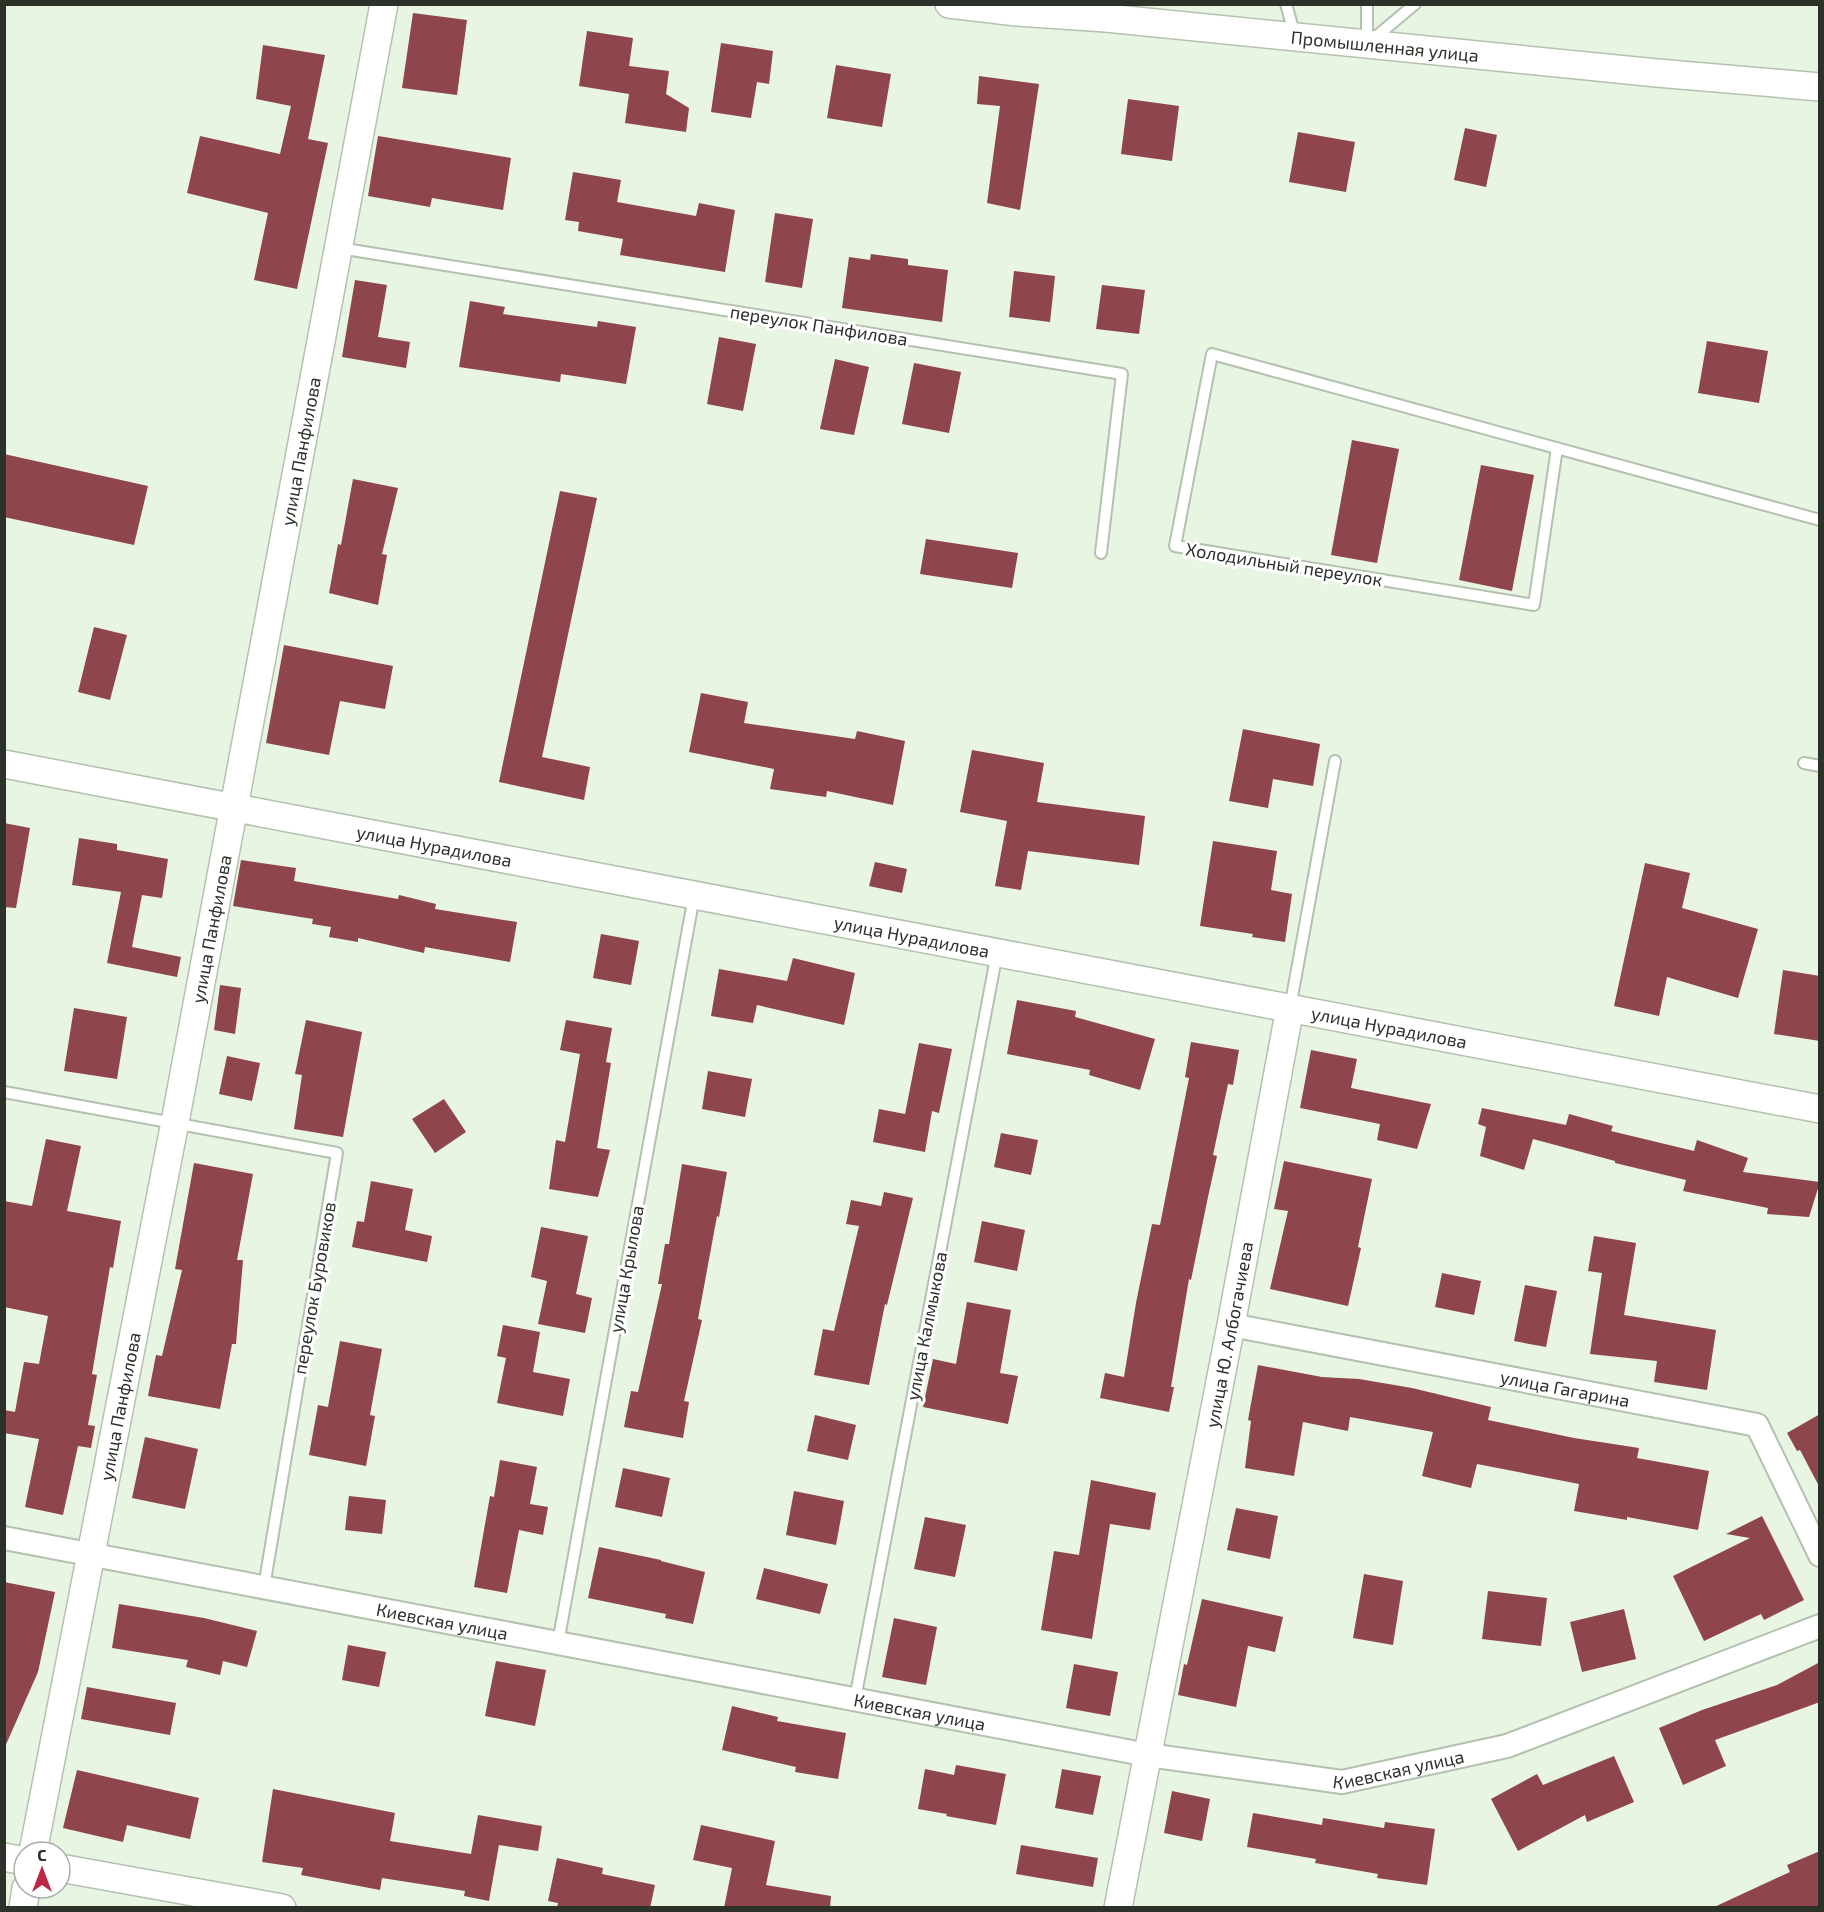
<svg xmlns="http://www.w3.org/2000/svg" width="1824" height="1912" viewBox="0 0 1824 1912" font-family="'Exo 2',sans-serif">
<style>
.building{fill:#8e454c}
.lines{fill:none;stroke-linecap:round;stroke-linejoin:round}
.service-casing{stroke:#b4c1af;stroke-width:14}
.minor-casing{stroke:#b4c1af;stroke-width:26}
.tertiary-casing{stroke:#b4c1af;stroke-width:30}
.service{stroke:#fff;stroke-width:10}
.minor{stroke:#fff;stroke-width:22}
.tertiary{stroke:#fff;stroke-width:27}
.labels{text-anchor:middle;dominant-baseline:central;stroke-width:6;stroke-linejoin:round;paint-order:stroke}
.street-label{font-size:18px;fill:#2c312a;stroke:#fff}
</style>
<rect width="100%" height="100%" fill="#e8f5e3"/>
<g class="building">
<path d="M 413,13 L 467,20 L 457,95 L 402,88 Z"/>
<path d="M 587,31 L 633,38 L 629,66 L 669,71 L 666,94 L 689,108 L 686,132 L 625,123 L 629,94 L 579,86 Z"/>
<path d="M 721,43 L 773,51 L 769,84 L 757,82 L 751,118 L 711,112 Z"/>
<path d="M 263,45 L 325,55 L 308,139 L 328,143 L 297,289 L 254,280 L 268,213 L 187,193 L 200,136 L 280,154 L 291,106 L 256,99 Z"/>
<path d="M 836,65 L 891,74 L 882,127 L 827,118 Z"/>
<path d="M 979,76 L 1039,84 L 1020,210 L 987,203 L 1000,106 L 977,104 Z"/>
<path d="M 1128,99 L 1179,106 L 1172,161 L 1121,154 Z"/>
<path d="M 1465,128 L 1497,135 L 1486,187 L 1454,180 Z"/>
<path d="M 1298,132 L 1355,142 L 1346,192 L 1289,182 Z"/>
<path d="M 378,136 L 511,158 L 503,210 L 432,198 L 430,207 L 368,196 Z"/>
<path d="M 573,172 L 621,180 L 617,202 L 696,216 L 699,203 L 735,210 L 725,272 L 620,255 L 623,239 L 578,231 L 579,222 L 565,220 Z"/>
<path d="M 775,213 L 813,219 L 802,288 L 765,282 Z"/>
<path d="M 871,254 L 908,259 L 908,265 L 948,270 L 942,322 L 842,308 L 849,257 L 870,260 Z"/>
<path d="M 1014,271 L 1055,276 L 1050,322 L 1009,317 Z"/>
<path d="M 355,280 L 387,285 L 378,337 L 410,342 L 406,368 L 342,357 Z"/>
<path d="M 1102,285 L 1145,290 L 1139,334 L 1096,329 Z"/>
<path d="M 470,301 L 505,307 L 503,314 L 597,327 L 598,321 L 636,327 L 626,384 L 561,374 L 560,382 L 459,367 Z"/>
<path d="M 719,337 L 756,344 L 743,411 L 707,404 Z"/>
<path d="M 1707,341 L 1768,351 L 1759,403 L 1698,393 Z"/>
<path d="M 835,359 L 869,367 L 854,435 L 820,429 Z"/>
<path d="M 914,363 L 961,372 L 949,433 L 902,424 Z"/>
<path d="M 1352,440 L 1399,449 L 1377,563 L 1331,555 Z"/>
<path d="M 4,454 L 148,486 L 134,545 L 4,517 Z"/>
<path d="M 1481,465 L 1534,475 L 1512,591 L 1459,580 Z"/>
<path d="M 353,479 L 398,488 L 382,554 L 387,555 L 378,605 L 329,593 L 338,544 L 341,545 Z"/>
<path d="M 560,491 L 597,498 L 542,757 L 590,767 L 584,800 L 499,782 Z"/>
<path d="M 926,539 L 1018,553 L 1012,588 L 920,574 Z"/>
<path d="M 94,627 L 127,635 L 110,700 L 78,692 Z"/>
<path d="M 284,645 L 393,666 L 385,709 L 340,701 L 329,755 L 266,743 Z"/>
<path d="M 701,693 L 748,702 L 744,723 L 855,739 L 857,731 L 905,741 L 893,805 L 827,791 L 826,797 L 770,789 L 774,769 L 689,752 Z"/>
<path d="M 1243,729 L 1320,744 L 1313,786 L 1273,779 L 1268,808 L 1229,801 Z"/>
<path d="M 972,750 L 1044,763 L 1037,802 L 1145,816 L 1139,865 L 1028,851 L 1021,890 L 995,886 L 1007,821 L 960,812 Z"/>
<path d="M 4,823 L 30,828 L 16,908 L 4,907 Z"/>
<path d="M 79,838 L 117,844 L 117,850 L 168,859 L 162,898 L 142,895 L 132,947 L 181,957 L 177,977 L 107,963 L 121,892 L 72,885 Z"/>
<path d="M 1213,841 L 1277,851 L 1271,890 L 1292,894 L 1285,942 L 1252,937 L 1253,934 L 1200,926 Z"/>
<path d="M 241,860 L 296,868 L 294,881 L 398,899 L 399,895 L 436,904 L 435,909 L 517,922 L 510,962 L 425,947 L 424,953 L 358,938 L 358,942 L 329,937 L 331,927 L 312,924 L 313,919 L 233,906 Z"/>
<path d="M 875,862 L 907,869 L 902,893 L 869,886 Z"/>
<path d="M 1645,863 L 1690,873 L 1682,908 L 1758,929 L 1738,998 L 1667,977 L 1659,1016 L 1614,1006 Z"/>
<path d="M 601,934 L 639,941 L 631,985 L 593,978 Z"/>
<path d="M 793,958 L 855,973 L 844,1025 L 757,1005 L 753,1023 L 711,1016 L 719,969 L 787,981 Z"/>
<path d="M 1783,970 L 1820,976 L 1820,1041 L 1774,1034 Z"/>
<path d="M 220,985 L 241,988 L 235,1034 L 214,1030 Z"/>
<path d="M 1017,1000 L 1076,1011 L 1075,1017 L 1155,1039 L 1140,1090 L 1089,1075 L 1090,1070 L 1007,1054 Z"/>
<path d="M 74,1008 L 127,1017 L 117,1079 L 64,1071 Z"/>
<path d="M 306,1020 L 362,1032 L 343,1137 L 294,1129 L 302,1075 L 295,1074 Z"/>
<path d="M 566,1020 L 612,1028 L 606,1062 L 611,1063 L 597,1148 L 610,1150 L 598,1197 L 549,1189 L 556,1140 L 565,1142 L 580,1054 L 560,1050 Z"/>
<path d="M 1191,1042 L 1239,1050 L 1233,1085 L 1228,1084 L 1213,1155 L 1217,1156 L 1208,1197 L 1191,1280 L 1189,1279 L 1171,1387 L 1174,1387 L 1169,1412 L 1100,1398 L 1105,1373 L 1124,1377 L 1136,1303 L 1152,1224 L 1160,1225 L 1189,1078 L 1185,1077 Z"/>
<path d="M 919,1043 L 952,1049 L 939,1113 L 932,1111 L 925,1152 L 873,1142 L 879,1109 L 905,1114 Z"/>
<path d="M 1311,1050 L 1357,1059 L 1351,1088 L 1431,1104 L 1417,1149 L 1377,1140 L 1380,1124 L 1300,1108 Z"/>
<path d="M 227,1056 L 260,1063 L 252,1101 L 219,1094 Z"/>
<path d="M 708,1071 L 752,1079 L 745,1117 L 702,1109 Z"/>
<path d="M 444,1099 L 466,1132 L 435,1153 L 412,1119 Z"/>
<path d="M 1482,1108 L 1566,1125 L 1569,1114 L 1613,1126 L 1611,1131 L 1694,1151 L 1697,1140 L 1748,1158 L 1743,1172 L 1820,1182 L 1809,1217 L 1767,1214 L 1768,1208 L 1683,1191 L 1686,1180 L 1615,1163 L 1615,1161 L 1533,1139 L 1524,1170 L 1480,1156 L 1486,1127 L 1478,1124 Z"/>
<path d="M 1001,1133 L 1038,1140 L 1031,1175 L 994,1167 Z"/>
<path d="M 46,1139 L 81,1146 L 67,1211 L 121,1221 L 113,1268 L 110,1267 L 92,1374 L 97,1375 L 88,1425 L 95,1426 L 91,1448 L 78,1446 L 63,1515 L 25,1507 L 39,1439 L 4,1433 L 4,1410 L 15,1412 L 24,1362 L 39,1364 L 48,1316 L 4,1307 L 4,1201 L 32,1206 Z"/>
<path d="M 1284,1161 L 1372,1179 L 1358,1247 L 1361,1248 L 1348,1306 L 1270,1289 L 1288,1211 L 1274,1209 Z"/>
<path d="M 194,1163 L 253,1174 L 237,1260 L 243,1260 L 236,1344 L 232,1344 L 220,1409 L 148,1396 L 156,1355 L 162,1356 L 182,1270 L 175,1269 Z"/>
<path d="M 682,1164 L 727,1172 L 719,1217 L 717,1216 L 698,1319 L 702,1320 L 684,1401 L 689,1402 L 683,1438 L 624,1427 L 631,1391 L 638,1392 L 662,1284 L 658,1284 L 665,1244 L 669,1244 Z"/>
<path d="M 371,1181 L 413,1189 L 405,1230 L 432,1236 L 427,1262 L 352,1247 L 357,1221 L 364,1222 Z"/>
<path d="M 884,1192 L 913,1198 L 887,1305 L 885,1304 L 869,1385 L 814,1375 L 823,1329 L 834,1331 L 859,1226 L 846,1224 L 851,1200 L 881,1206 Z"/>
<path d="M 982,1221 L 1025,1230 L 1017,1271 L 974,1262 Z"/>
<path d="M 541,1227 L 588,1236 L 576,1294 L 592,1298 L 585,1333 L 538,1324 L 547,1281 L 531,1277 Z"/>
<path d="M 1594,1236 L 1636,1243 L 1624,1315 L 1716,1330 L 1707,1390 L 1654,1382 L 1657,1361 L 1590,1354 L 1602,1273 L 1588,1271 Z"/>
<path d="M 1442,1273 L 1481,1281 L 1474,1315 L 1435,1307 Z"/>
<path d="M 1525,1285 L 1557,1291 L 1546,1347 L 1514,1341 Z"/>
<path d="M 967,1302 L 1011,1310 L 1000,1373 L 1018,1376 L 1008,1424 L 923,1407 L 933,1359 L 956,1364 Z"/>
<path d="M 503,1325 L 540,1332 L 533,1372 L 570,1379 L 563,1416 L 497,1403 L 506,1358 L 497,1356 Z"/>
<path d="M 340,1341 L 382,1349 L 370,1415 L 375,1416 L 366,1466 L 309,1455 L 318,1405 L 328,1407 Z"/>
<path d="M 1258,1365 L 1322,1377 L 1359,1379 L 1412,1388 L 1491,1407 L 1488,1420 L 1574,1438 L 1639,1448 L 1637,1458 L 1709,1471 L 1698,1530 L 1627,1517 L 1627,1520 L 1574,1511 L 1579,1484 L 1477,1464 L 1471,1488 L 1422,1476 L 1433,1432 L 1350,1417 L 1348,1431 L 1303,1422 L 1294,1476 L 1245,1468 L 1251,1421 L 1248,1420 Z"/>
<path d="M 1820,1414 L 1820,1488 L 1800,1450 L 1797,1451 L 1787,1433 Z"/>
<path d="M 815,1415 L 856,1425 L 848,1460 L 807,1451 Z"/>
<path d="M 145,1437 L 198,1449 L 185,1509 L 132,1498 Z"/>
<path d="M 500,1460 L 537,1467 L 530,1504 L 548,1507 L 543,1535 L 519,1530 L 507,1593 L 474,1587 L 490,1496 L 494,1497 Z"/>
<path d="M 623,1468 L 670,1478 L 662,1517 L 615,1507 Z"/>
<path d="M 1091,1480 L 1156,1493 L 1150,1530 L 1110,1524 L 1092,1639 L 1041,1630 L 1054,1551 L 1079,1555 Z"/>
<path d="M 794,1491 L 844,1501 L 836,1545 L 786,1535 Z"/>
<path d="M 349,1496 L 386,1500 L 382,1534 L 345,1530 Z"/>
<path d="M 1236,1508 L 1278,1516 L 1270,1559 L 1227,1550 Z"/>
<path d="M 1762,1516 L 1804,1600 L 1764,1620 L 1761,1614 L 1704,1641 L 1673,1576 L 1750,1538 L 1726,1534 Z"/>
<path d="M 925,1517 L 966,1525 L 955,1577 L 914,1569 Z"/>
<path d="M 599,1547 L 661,1560 L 661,1561 L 705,1572 L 693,1624 L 665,1618 L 666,1614 L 588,1598 Z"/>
<path d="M 764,1568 L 828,1584 L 820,1614 L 756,1599 Z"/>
<path d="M 1364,1574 L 1403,1581 L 1393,1645 L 1353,1638 Z"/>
<path d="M 4,1582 L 55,1592 L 38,1672 L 4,1749 Z"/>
<path d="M 1488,1591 L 1547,1598 L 1541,1646 L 1482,1639 Z"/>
<path d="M 1202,1599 L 1283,1617 L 1275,1652 L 1248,1646 L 1236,1707 L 1178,1695 L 1184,1664 L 1187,1665 Z"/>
<path d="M 119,1604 L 204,1618 L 257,1631 L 247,1667 L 223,1661 L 220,1675 L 186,1667 L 188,1660 L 112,1648 Z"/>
<path d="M 1624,1609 L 1636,1659 L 1582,1672 L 1570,1622 Z"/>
<path d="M 894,1618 L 937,1627 L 926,1685 L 882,1677 Z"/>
<path d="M 348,1645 L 386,1652 L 379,1687 L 342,1680 Z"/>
<path d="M 496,1661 L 546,1670 L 535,1726 L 485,1716 Z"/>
<path d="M 1820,1662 L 1820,1702 L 1715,1740 L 1726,1766 L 1683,1785 L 1659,1728 L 1702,1710 L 1777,1685 Z"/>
<path d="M 1074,1664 L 1118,1672 L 1110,1716 L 1066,1708 Z"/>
<path d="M 87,1687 L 176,1703 L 170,1735 L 81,1719 Z"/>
<path d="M 732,1706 L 778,1717 L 777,1721 L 846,1733 L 838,1779 L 795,1772 L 796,1767 L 722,1750 Z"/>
<path d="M 1614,1756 L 1634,1802 L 1587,1822 L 1585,1815 L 1518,1851 L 1491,1799 L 1537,1774 L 1543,1785 Z"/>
<path d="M 956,1765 L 1006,1774 L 996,1825 L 946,1816 L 947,1814 L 918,1809 L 925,1769 L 954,1775 Z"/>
<path d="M 1062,1769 L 1101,1776 L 1093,1815 L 1055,1808 Z"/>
<path d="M 77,1770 L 199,1798 L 190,1839 L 127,1825 L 123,1842 L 63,1828 Z"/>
<path d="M 273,1789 L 395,1813 L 390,1841 L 471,1854 L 478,1815 L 542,1826 L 538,1851 L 499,1845 L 489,1901 L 464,1896 L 465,1891 L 382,1878 L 380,1890 L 301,1875 L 303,1868 L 262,1862 Z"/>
<path d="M 1172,1791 L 1210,1799 L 1202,1841 L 1164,1833 Z"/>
<path d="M 1253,1813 L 1322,1825 L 1323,1818 L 1384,1828 L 1385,1822 L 1435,1829 L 1427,1885 L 1377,1878 L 1378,1874 L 1315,1863 L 1316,1859 L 1247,1847 Z"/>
<path d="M 701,1825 L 775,1841 L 766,1885 L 831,1896 L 830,1908 L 724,1908 L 732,1868 L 693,1860 Z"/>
<path d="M 1021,1845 L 1098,1858 L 1093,1887 L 1016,1874 Z"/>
<path d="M 1820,1851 L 1820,1908 L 1712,1908 L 1790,1872 L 1787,1865 Z"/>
<path d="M 557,1858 L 603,1868 L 602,1874 L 655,1885 L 650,1908 L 557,1908 L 558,1903 L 548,1901 Z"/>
</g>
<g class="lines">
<g class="service-casing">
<g id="service">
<path d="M 1286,4 L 1295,36"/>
<path d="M 1367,4 L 1367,43"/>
<path d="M 1372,40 L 1415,4"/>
<path d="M 339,248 L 1122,374 L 1101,553"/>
<path d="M 1557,448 L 1534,605 L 1175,546 L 1212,354 L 1820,520"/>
<path d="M 1804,763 L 1820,766"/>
<path d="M 1290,1008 L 1335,761"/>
<path d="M 4,1092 L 337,1153 L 264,1587"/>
<path d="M 558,1643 L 694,896"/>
<path d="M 855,1699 L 997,953"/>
</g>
</g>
<g class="minor-casing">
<g id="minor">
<path id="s1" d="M 1231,1325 L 1757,1425 L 1820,1555"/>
<path id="s2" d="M 4,1538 L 1148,1755 L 1342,1782 L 1507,1746 L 1820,1626"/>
</g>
</g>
<g class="tertiary-casing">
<g id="tertiary">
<path id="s3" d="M 949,4 L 1017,12 L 1106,18 L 1657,73 L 1820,87"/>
<path id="s4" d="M 4,764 L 1820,1109"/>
<path id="s5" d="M 33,1852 L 175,1122 L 384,4"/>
<path d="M 4,1857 L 24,1861"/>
<path d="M 60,1868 L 282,1908"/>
<path d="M 23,1908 L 26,1888"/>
<path id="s6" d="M 1118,1908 L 1231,1325 L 1290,1008"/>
</g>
</g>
<use href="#service" class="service"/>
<use href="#minor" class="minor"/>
<use href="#tertiary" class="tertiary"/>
</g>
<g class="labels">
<g class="street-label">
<text stroke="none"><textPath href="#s3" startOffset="438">Промышленная улица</textPath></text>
<text transform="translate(819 325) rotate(9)">переулок Панфилова</text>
<text stroke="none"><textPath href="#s5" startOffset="1426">улица Панфилова</textPath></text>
<text transform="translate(1284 564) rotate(9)">Холодильный переулок</text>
<text stroke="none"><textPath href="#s4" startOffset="438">улица Нурадилова</textPath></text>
<text stroke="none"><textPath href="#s5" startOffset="940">улица Панфилова</textPath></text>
<text stroke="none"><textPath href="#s4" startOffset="924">улица Нурадилова</textPath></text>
<text stroke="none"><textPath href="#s4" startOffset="1410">улица Нурадилова</textPath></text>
<text transform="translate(626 1269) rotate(-80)">улица Крылова</text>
<text transform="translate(314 1288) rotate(-80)">переулок Буровиков</text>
<text transform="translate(926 1326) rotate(-79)">улица Калмыкова</text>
<text stroke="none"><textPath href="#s6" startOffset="584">улица Ю. Албогачиева</textPath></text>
<text stroke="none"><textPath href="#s1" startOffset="340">улица Гагарина</textPath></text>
<text stroke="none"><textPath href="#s5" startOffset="454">улица Панфилова</textPath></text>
<text stroke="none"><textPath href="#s2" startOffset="446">Киевская улица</textPath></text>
<text stroke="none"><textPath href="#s2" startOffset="932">Киевская улица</textPath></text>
<text stroke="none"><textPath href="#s2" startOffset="1418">Киевская улица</textPath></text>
</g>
</g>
<rect width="1824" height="1912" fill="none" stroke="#2c312a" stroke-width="12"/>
<g transform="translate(42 1870)"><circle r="28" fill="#ffffff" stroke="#abadaa" stroke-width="1.5"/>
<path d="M0-4.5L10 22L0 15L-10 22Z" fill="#ba2844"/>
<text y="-9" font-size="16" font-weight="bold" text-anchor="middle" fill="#2c312a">С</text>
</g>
</svg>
